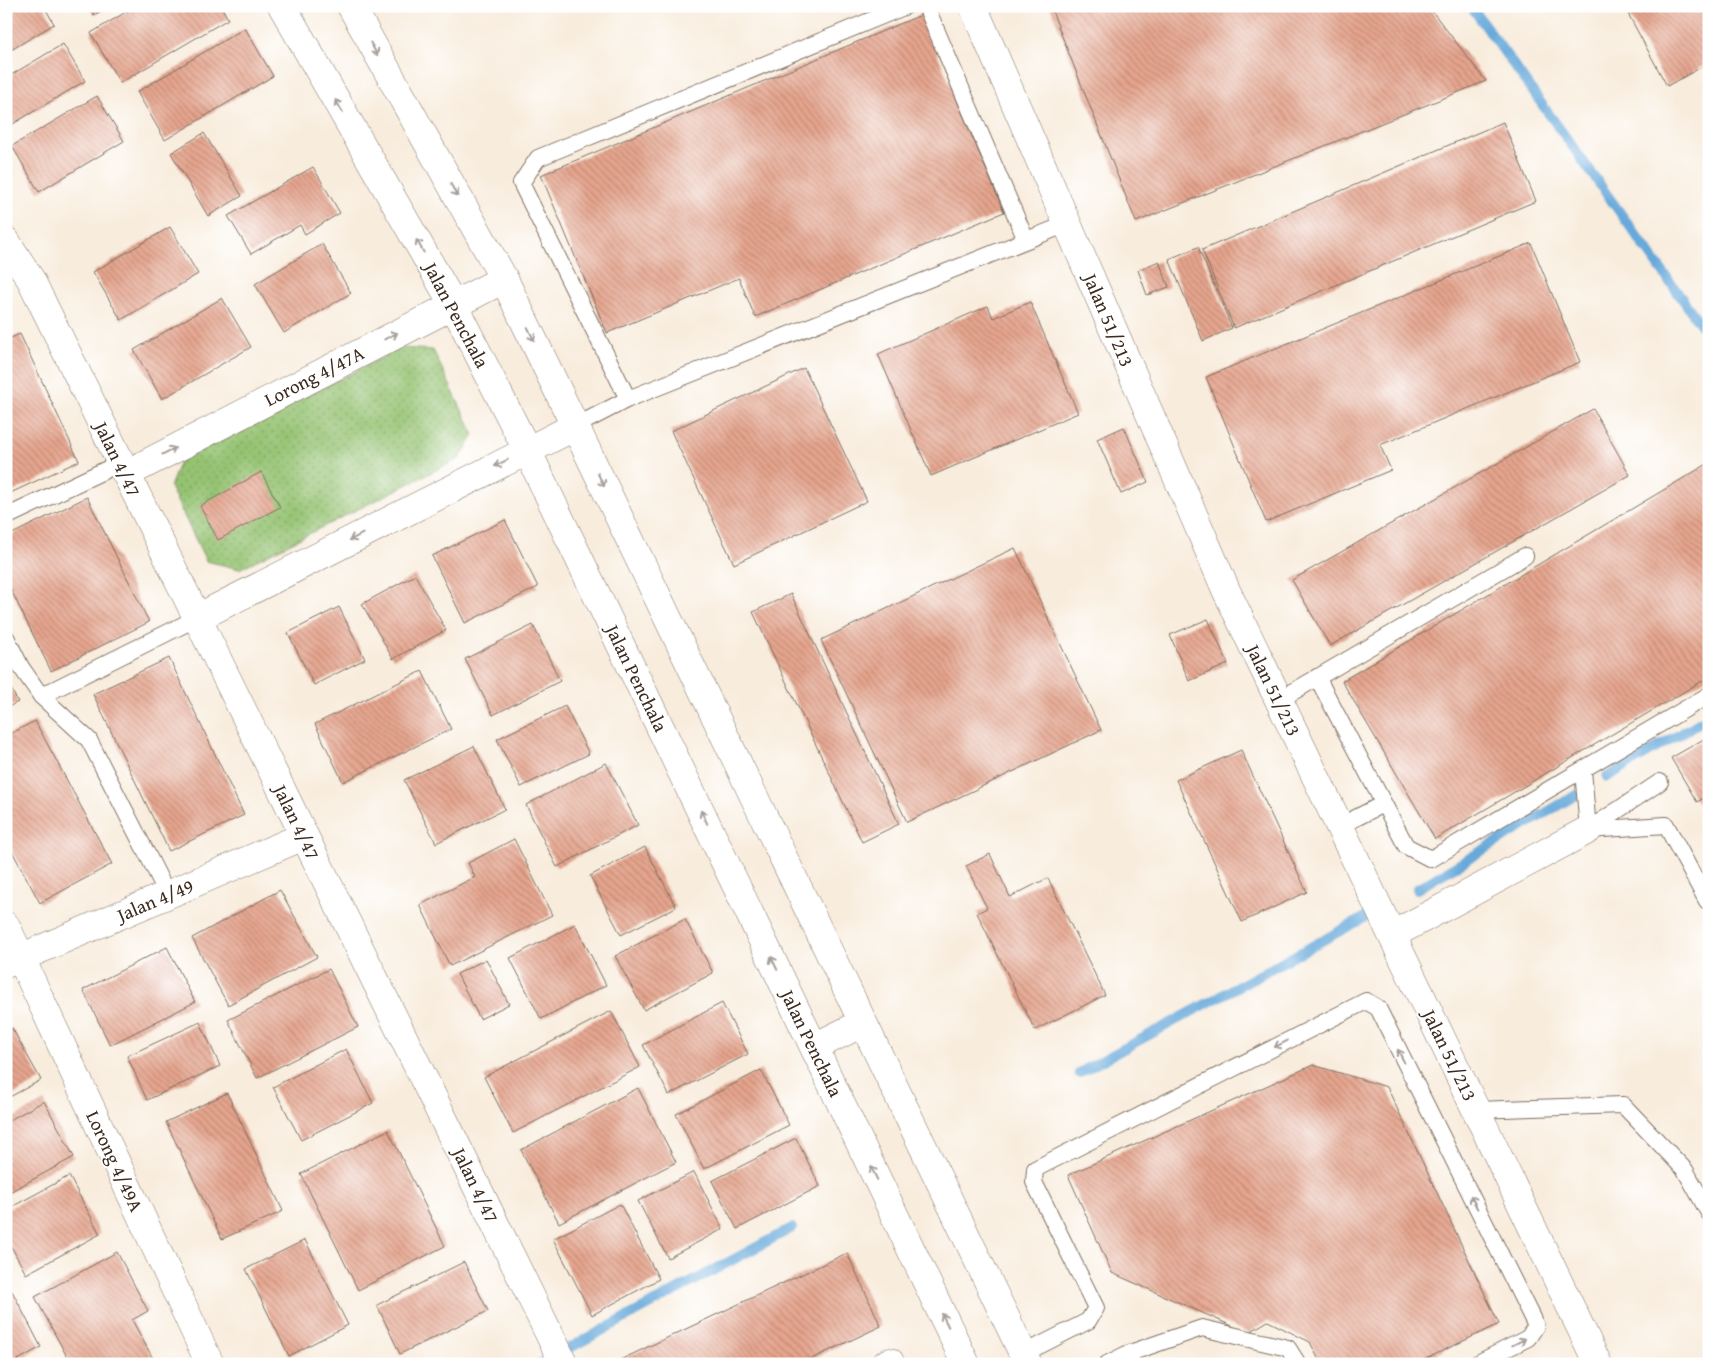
<svg xmlns="http://www.w3.org/2000/svg" width="1715" height="1370" viewBox="0 0 1715 1370" font-family="'Gentium Book Plus',serif">
<style>
.park{fill:url(#park-dots);stroke:#687648}
.lines{fill:none;stroke-linecap:round;stroke-linejoin:round}
.stream{stroke:#66a9da;stroke-width:10}
.building{fill:url(#building-back-hatch)}
.service-casing{stroke:#7d6e60;stroke-width:18}
.minor-casing{stroke:#7d6e60;stroke-width:29}
.secondary-casing{stroke:#7d6e60;stroke-width:29}
.service{stroke:#fff;stroke-width:16}
.minor{stroke:#fff;stroke-width:28}
.secondary{stroke:#fff;stroke-width:28}
.oneway{stroke:#a79f9a}
.labels{text-anchor:middle;dominant-baseline:central;stroke-width:4;stroke-linejoin:round;paint-order:stroke}
.street-label{font-size:19px;fill:#3b2a1e;stroke:#fff}
</style>
<defs>
<pattern id="park-dots" width="8" height="8" patternUnits="userSpaceOnUse" patternTransform="scale(1.25)"><rect width="8" height="8" fill="#95c372"/><path d="M2 2h.1M6 6h.1" fill="none" stroke="#7b9f5d" stroke-width="1.8" stroke-linecap="round"/></pattern>
<pattern id="building-back-hatch" width="6" height="6" patternUnits="userSpaceOnUse" patternTransform="scale(1.25)"><rect width="6" height="6" fill="#e6a58e"/><path d="M-1 5l2 2M0 0l6 6M5-1l2 2" fill="none" stroke="#bc8773"/></pattern>
</defs>
<rect width="100%" height="100%" fill="#fff"/>
<filter id="ink" filterUnits="userSpaceOnUse"><feTurbulence type="fractalNoise" baseFrequency=".02" numOctaves="2"/><feDisplacementMap in="SourceGraphic" scale="10" xChannelSelector="R" yChannelSelector="G"/><feConvolveMatrix kernelMatrix="1 2 1 2 8 2 1 2 1" color-interpolation-filters="sRGB"/></filter>
<filter id="wash" filterUnits="userSpaceOnUse"><feTurbulence type="fractalNoise" baseFrequency=".0096" numOctaves="4" result="noise"/><feDisplacementMap in="SourceGraphic" scale="20" xChannelSelector="R" yChannelSelector="G"/><feGaussianBlur stdDeviation="1.12" result="paint"/><feColorMatrix in="noise" values="0 0 0 0 0 0 0 0 0 0 0 0 0 0 0 0 0 1.4 0 .05"/><feComposite in="paint" operator="in"/></filter>
<g filter="url(#wash)">
<rect width="100%" height="100%" fill="#f8ecdc"/>
<path class="park" d="M 401,348 L 433,350 L 474,435 L 460,458 L 239,569 L 206,561 L 170,487 L 180,461 Z"/>
<g class="lines">
<g class="stream">
<path d="M 1471,6 L 1709,336"/>
<path d="M 1607,777 L 1709,717"/>
<path d="M 1417,889 L 1576,795"/>
<path d="M 1079,1073 L 1373,913"/>
<path d="M 540,1364 L 792,1228"/>
</g>
</g>
<g id="blocks">
<g class="building">
<path d="M 6,6 L 44,6 L 54,24 L 6,53 Z"/>
<path d="M 88,6 L 109,6 L 94,15 Z"/>
<path d="M 136,6 L 221,6 L 228,19 L 120,83 L 91,33 Z"/>
<path d="M 1050,6 L 1428,6 L 1486,81 L 1136,222 Z"/>
<path d="M 1628,6 L 1709,6 L 1709,63 L 1667,86 L 1625,8 Z"/>
<path d="M 921,15 L 1004,212 L 755,317 L 739,278 L 607,333 L 541,175 Z"/>
<path d="M 245,28 L 273,76 L 165,140 L 137,92 Z"/>
<path d="M 63,44 L 85,81 L 6,128 L 6,78 Z"/>
<path d="M 97,96 L 124,141 L 39,192 L 12,146 Z"/>
<path d="M 1503,122 L 1536,201 L 1234,328 L 1202,250 Z"/>
<path d="M 204,133 L 242,196 L 208,216 L 171,153 Z"/>
<path d="M 313,167 L 340,213 L 305,234 L 300,225 L 251,254 L 228,216 Z"/>
<path d="M 170,227 L 198,274 L 121,320 L 93,272 Z"/>
<path d="M 1531,243 L 1580,362 L 1380,445 L 1391,470 L 1266,522 L 1206,377 Z"/>
<path d="M 322,244 L 351,293 L 284,333 L 255,284 Z"/>
<path d="M 1198,247 L 1232,328 L 1203,341 L 1169,259 Z"/>
<path d="M 1159,261 L 1169,287 L 1147,295 L 1138,270 Z"/>
<path d="M 222,298 L 251,347 L 162,399 L 134,350 Z"/>
<path d="M 1030,302 L 1078,413 L 931,476 L 878,354 L 988,306 L 993,318 Z"/>
<path d="M 20,334 L 79,461 L 6,495 L 6,340 Z"/>
<path d="M 804,368 L 867,501 L 734,564 L 671,431 Z"/>
<path d="M 1593,409 L 1630,475 L 1330,646 L 1292,580 Z"/>
<path d="M 1124,427 L 1148,482 L 1121,494 L 1097,439 Z"/>
<path d="M 1709,463 L 1709,677 L 1435,839 L 1342,681 Z"/>
<path d="M 261,472 L 280,507 L 218,540 L 200,506 Z"/>
<path d="M 87,497 L 149,622 L 51,671 L 6,580 L 6,537 Z"/>
<path d="M 505,520 L 538,587 L 465,623 L 432,556 Z"/>
<path d="M 1015,548 L 1101,730 L 907,822 L 821,640 Z"/>
<path d="M 415,575 L 446,630 L 393,659 L 362,604 Z"/>
<path d="M 791,594 L 899,824 L 862,842 L 753,612 Z"/>
<path d="M 339,607 L 365,659 L 314,685 L 288,633 Z"/>
<path d="M 1208,619 L 1228,664 L 1189,681 L 1170,635 Z"/>
<path d="M 533,625 L 560,681 L 493,715 L 465,659 Z"/>
<path d="M 169,658 L 244,815 L 169,851 L 93,694 Z"/>
<path d="M 422,671 L 451,729 L 343,782 L 315,724 Z"/>
<path d="M 6,680 L 18,702 L 6,708 Z"/>
<path d="M 565,706 L 589,754 L 521,787 L 497,739 Z"/>
<path d="M 35,721 L 112,864 L 40,903 L 6,840 L 6,736 Z"/>
<path d="M 1709,736 L 1709,795 L 1697,802 L 1671,758 Z"/>
<path d="M 474,746 L 505,809 L 436,843 L 404,780 Z"/>
<path d="M 1241,750 L 1307,892 L 1242,922 L 1176,780 Z"/>
<path d="M 606,763 L 638,825 L 557,867 L 526,805 Z"/>
<path d="M 514,839 L 552,915 L 450,966 L 420,905 L 475,877 L 468,863 Z"/>
<path d="M 645,847 L 676,907 L 621,935 L 590,876 Z"/>
<path d="M 990,854 L 1010,897 L 1048,878 L 1105,995 L 1035,1030 L 977,913 L 987,908 L 966,866 Z"/>
<path d="M 280,890 L 317,957 L 228,1005 L 192,938 Z"/>
<path d="M 685,919 L 713,973 L 644,1010 L 615,956 Z"/>
<path d="M 575,924 L 606,985 L 541,1019 L 510,958 Z"/>
<path d="M 167,947 L 195,1002 L 110,1045 L 83,990 Z"/>
<path d="M 486,959 L 509,1004 L 480,1019 L 457,974 Z"/>
<path d="M 329,969 L 358,1027 L 257,1078 L 228,1020 Z"/>
<path d="M 722,1003 L 748,1054 L 669,1095 L 643,1045 Z"/>
<path d="M 611,1011 L 640,1067 L 513,1133 L 484,1077 Z"/>
<path d="M 200,1022 L 220,1066 L 147,1100 L 127,1056 Z"/>
<path d="M 12,1028 L 41,1080 L 6,1099 L 6,1031 Z"/>
<path d="M 346,1049 L 373,1103 L 301,1140 L 273,1087 Z"/>
<path d="M 1313,1065 L 1387,1087 L 1499,1324 L 1415,1364 L 1321,1364 L 1310,1342 L 1268,1321 L 1248,1333 L 1112,1273 L 1068,1175 Z"/>
<path d="M 761,1070 L 789,1125 L 704,1169 L 676,1114 Z"/>
<path d="M 638,1088 L 676,1162 L 559,1223 L 521,1150 Z"/>
<path d="M 227,1093 L 283,1211 L 222,1239 L 166,1122 Z"/>
<path d="M 44,1101 L 74,1157 L 6,1194 L 6,1122 Z"/>
<path d="M 388,1130 L 445,1246 L 358,1290 L 301,1174 Z"/>
<path d="M 796,1138 L 820,1186 L 737,1229 L 712,1181 Z"/>
<path d="M 694,1172 L 723,1229 L 668,1258 L 638,1201 Z"/>
<path d="M 69,1176 L 100,1234 L 26,1274 L 6,1237 L 6,1210 Z"/>
<path d="M 620,1204 L 659,1279 L 592,1315 L 553,1239 Z"/>
<path d="M 305,1240 L 348,1325 L 289,1356 L 246,1269 Z"/>
<path d="M 117,1252 L 148,1311 L 132,1320 L 156,1364 L 71,1364 L 35,1297 Z"/>
<path d="M 847,1253 L 881,1326 L 801,1364 L 619,1364 L 618,1361 Z"/>
<path d="M 464,1262 L 488,1311 L 400,1354 L 377,1305 Z"/>
<path d="M 12,1291 L 41,1347 L 11,1364 L 6,1364 L 6,1295 Z"/>
</g>
</g>
</g>
<g filter="url(#ink)">
<use href="#blocks" fill-opacity="0" stroke="#7d6e60" stroke-width="1"/>
<g class="lines">
<g class="service-casing">
<g id="service">
<path d="M 926,6 L 1026,240"/>
<path d="M 628,399 L 521,183 L 538,158 L 906,6"/>
<path d="M 576,426 L 628,399 L 1067,224"/>
<path d="M 6,517 L 120,463"/>
<path d="M 6,637 L 21,667 L 41,696 L 89,740 L 168,895"/>
<path d="M 1317,677 L 1406,846 L 1431,859 L 1709,695"/>
<path d="M 41,696 L 197,618"/>
<path d="M 1279,700 L 1525,556"/>
<path d="M 1583,770 L 1588,830"/>
<path d="M 1340,826 L 1383,804"/>
<path d="M 1588,830 L 1666,825 L 1707,901 L 1709,900"/>
<path d="M 1588,830 L 1660,782"/>
<path d="M 1476,1110 L 1623,1105 L 1685,1170 L 1709,1213"/>
<path d="M 1023,1354 L 1088,1321 L 1096,1308 L 1034,1182 L 1035,1169 L 1366,1001 L 1378,1008 L 1536,1326 L 1528,1338 L 1476,1364"/>
<path d="M 1127,1354 L 1202,1328 L 1288,1348 L 1298,1364"/>
<path d="M 1107,1364 L 1127,1354 L 1132,1363"/>
</g>
</g>
<g class="minor-casing">
<g id="minor">
<path d="M 973,6 L 1226,590 L 1598,1364"/>
<path d="M 6,241 L 31,280 L 564,1364"/>
<path d="M 126,474 L 504,279"/>
<path d="M 197,618 L 576,426"/>
<path d="M 6,926 L 210,1364"/>
<path d="M 1392,935 L 1588,830"/>
<path d="M 6,964 L 304,836"/>
<path d="M 886,1364 L 890,1362"/>
</g>
</g>
<g class="secondary-casing">
<g id="secondary">
<path d="M 282,6 L 453,304 L 527,450 L 966,1364"/>
<path d="M 351,6 L 504,279 L 1028,1364"/>
<path d="M 814,1047 L 863,1023"/>
</g>
</g>
<use href="#service" class="service"/>
<use href="#minor" class="minor"/>
<use href="#secondary" class="secondary"/>
</g>
<defs><path id="oneway-shaft" d="M-6 0H5M1.5-3L5.5 0L1.5 3" fill="none" stroke-width="1.6" stroke-linecap="round" stroke-linejoin="round" transform="scale(1.25)"/></defs>
<g class="oneway">
<use href="#oneway-shaft" transform="translate(374 49) rotate(61)"/>
<use href="#oneway-shaft" transform="translate(339 106) rotate(-120)"/>
<use href="#oneway-shaft" transform="translate(454 190) rotate(61)"/>
<use href="#oneway-shaft" transform="translate(420 246) rotate(-120)"/>
<use href="#oneway-shaft" transform="translate(531 334) rotate(64)"/>
<use href="#oneway-shaft" transform="translate(391 336) rotate(-27)"/>
<use href="#oneway-shaft" transform="translate(169 451) rotate(-27)"/>
<use href="#oneway-shaft" transform="translate(501 463) rotate(153)"/>
<use href="#oneway-shaft" transform="translate(601 480) rotate(64)"/>
<use href="#oneway-shaft" transform="translate(356 537) rotate(153)"/>
<use href="#oneway-shaft" transform="translate(704 817) rotate(-116)"/>
<use href="#oneway-shaft" transform="translate(774 963) rotate(-116)"/>
<use href="#oneway-shaft" transform="translate(1281 1044) rotate(153)"/>
<use href="#oneway-shaft" transform="translate(1401 1056) rotate(-117)"/>
<use href="#oneway-shaft" transform="translate(874 1173) rotate(-116)"/>
<use href="#oneway-shaft" transform="translate(1474 1202) rotate(-117)"/>
<use href="#oneway-shaft" transform="translate(945 1320) rotate(-116)"/>
<use href="#oneway-shaft" transform="translate(1519 1342) rotate(-27)"/>
</g>
</g>
<g class="labels">
<g class="street-label">
<text transform="translate(457 315) rotate(62)">Jalan Penchala</text>
<text transform="translate(1109 320) rotate(67)">Jalan 51/213</text>
<text transform="translate(314 376) rotate(-27)">Lorong 4/47A</text>
<text transform="translate(118 459) rotate(64)">Jalan 4/47</text>
<text transform="translate(637 678) rotate(64)">Jalan Penchala</text>
<text transform="translate(1274 690) rotate(64)">Jalan 51/213</text>
<text transform="translate(297 822) rotate(64)">Jalan 4/47</text>
<text transform="translate(155 900) rotate(-23)">Jalan 4/49</text>
<text transform="translate(812 1043) rotate(64)">Jalan Penchala</text>
<text transform="translate(1450 1055) rotate(64)">Jalan 51/213</text>
<text transform="translate(115 1161) rotate(65)">Lorong 4/49A</text>
<text transform="translate(476 1185) rotate(64)">Jalan 4/47</text>
</g>
</g>
<rect width="1715" height="1370" fill="none" stroke="#fff" stroke-width="25"/>
</svg>
